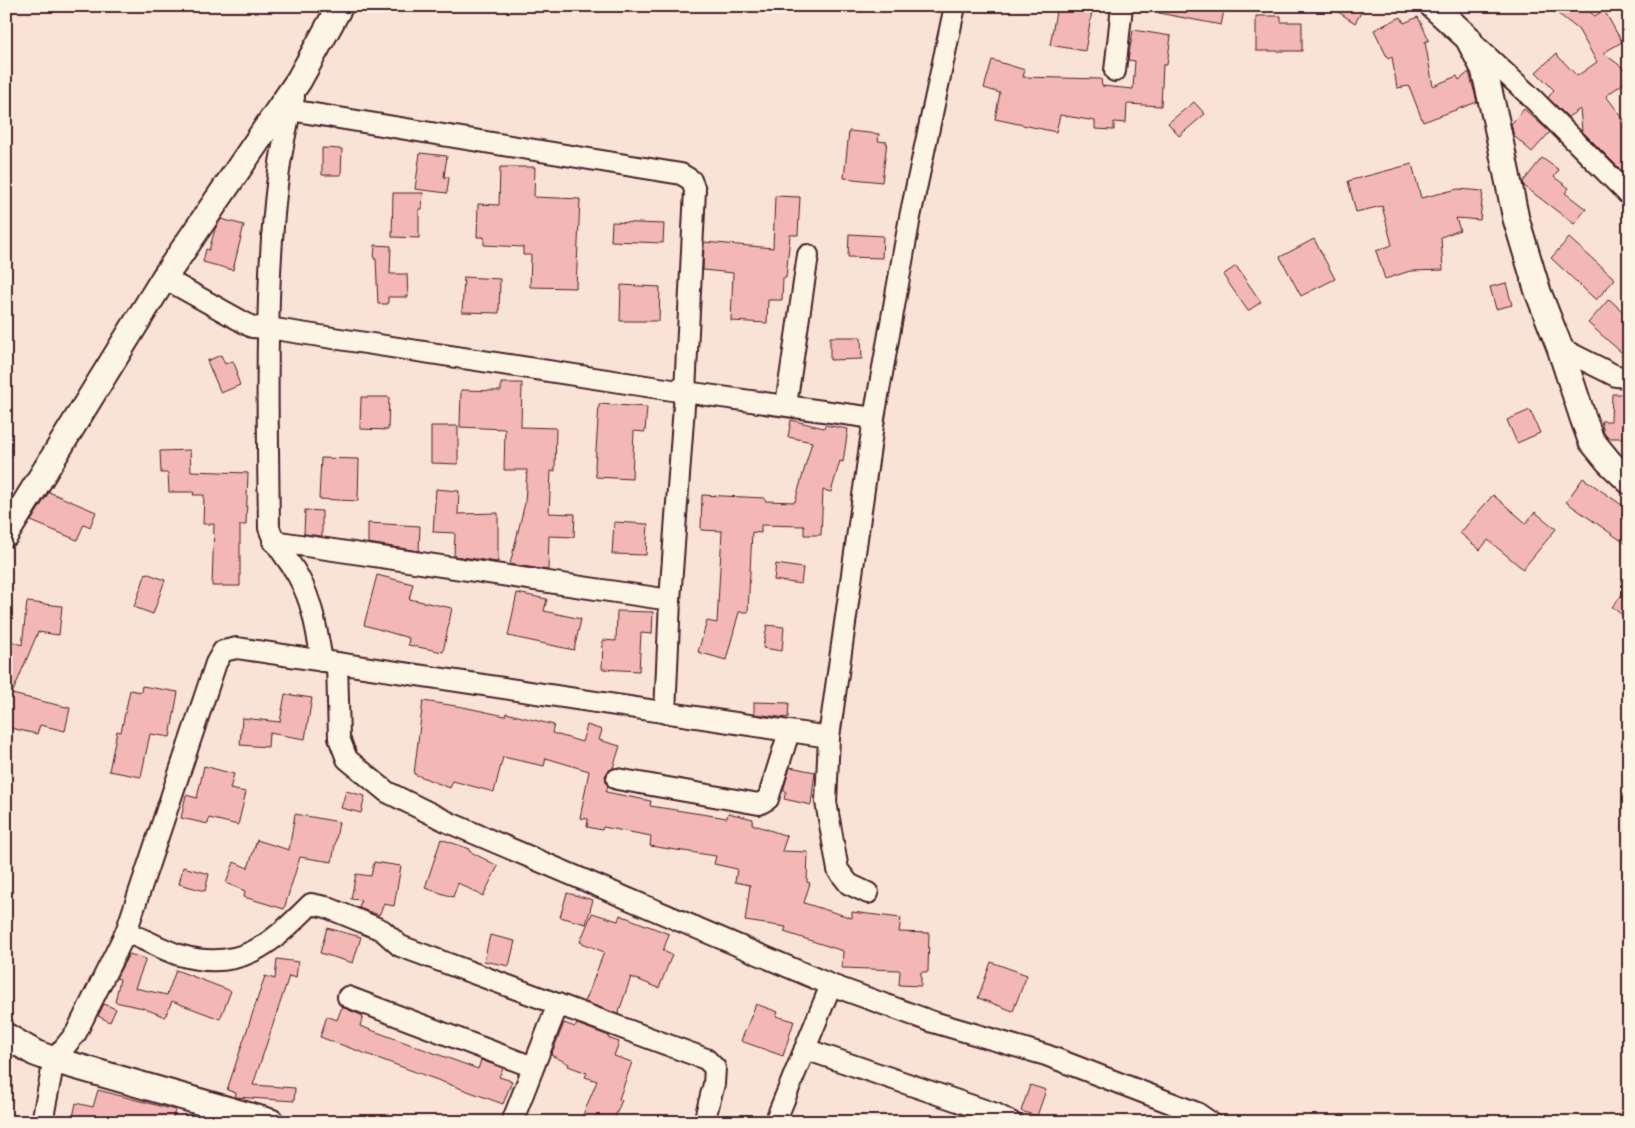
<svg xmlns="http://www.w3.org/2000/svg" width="1635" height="1128" viewBox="0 0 1635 1128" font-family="'Playpen Sans',sans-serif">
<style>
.building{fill:#f3b8b5;stroke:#4a1f2b}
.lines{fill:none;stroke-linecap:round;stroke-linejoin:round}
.minor-casing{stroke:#4a1f2b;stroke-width:24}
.tertiary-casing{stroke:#4a1f2b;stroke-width:29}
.minor{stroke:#fcf5e5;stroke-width:20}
.tertiary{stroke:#fcf5e5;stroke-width:25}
</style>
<rect width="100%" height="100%" fill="#f9e3d7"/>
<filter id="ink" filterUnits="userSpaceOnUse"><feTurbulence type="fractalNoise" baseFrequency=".02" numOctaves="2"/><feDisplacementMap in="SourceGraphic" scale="10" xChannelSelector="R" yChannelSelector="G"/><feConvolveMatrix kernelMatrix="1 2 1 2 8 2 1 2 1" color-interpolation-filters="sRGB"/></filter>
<g filter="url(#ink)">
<g class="building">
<path d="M 1057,6 L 1093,6 L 1085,51 L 1050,45 Z"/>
<path d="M 1160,6 L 1225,6 L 1221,25 L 1159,13 Z"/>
<path d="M 1329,6 L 1365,6 L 1355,23 Z"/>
<path d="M 1548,6 L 1582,6 L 1595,16 L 1604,10 L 1622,42 L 1603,53 L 1622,67 L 1629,76 L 1629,79 L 1606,96 L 1629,126 L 1629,178 L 1582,131 L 1580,109 L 1568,117 L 1548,98 L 1554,90 L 1536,72 L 1556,54 L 1577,76 L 1597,62 L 1578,29 Z"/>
<path d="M 1256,16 L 1281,16 L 1281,22 L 1302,22 L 1302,51 L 1256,51 Z"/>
<path d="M 1401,17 L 1404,23 L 1418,17 L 1429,40 L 1425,42 L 1433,86 L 1457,76 L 1459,80 L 1469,72 L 1477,102 L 1423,122 L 1409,86 L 1397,88 L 1392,57 L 1388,59 L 1374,30 Z"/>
<path d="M 1133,30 L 1171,36 L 1167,65 L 1163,65 L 1161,106 L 1127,104 L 1126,123 L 1114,122 L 1114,130 L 1095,129 L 1095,121 L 1060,115 L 1056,132 L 995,119 L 1000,93 L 984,88 L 992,60 L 1025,70 L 1023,77 L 1101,79 L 1102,86 L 1133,89 L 1135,61 L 1128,60 Z"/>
<path d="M 1194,102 L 1205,114 L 1179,136 L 1168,123 Z"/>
<path d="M 1524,109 L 1550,132 L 1532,152 L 1514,136 L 1511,124 Z"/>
<path d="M 849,131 L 879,134 L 878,141 L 887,142 L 882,182 L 844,178 Z"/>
<path d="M 322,148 L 342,149 L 341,175 L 322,175 Z"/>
<path d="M 420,153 L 447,156 L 444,177 L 449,177 L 447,193 L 415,189 Z"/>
<path d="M 1542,158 L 1559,170 L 1554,177 L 1569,188 L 1565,193 L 1586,209 L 1574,224 L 1524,186 L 1523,182 Z"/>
<path d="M 1412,164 L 1421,198 L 1458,189 L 1483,191 L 1480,220 L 1456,218 L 1460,230 L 1441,237 L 1443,270 L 1410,271 L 1385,279 L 1376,251 L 1392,245 L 1382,206 L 1356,212 L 1348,181 Z"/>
<path d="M 500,167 L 535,167 L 534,197 L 580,199 L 576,288 L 530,287 L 531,255 L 523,255 L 523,247 L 484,245 L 484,237 L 477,237 L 478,204 L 499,205 Z"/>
<path d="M 393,193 L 423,193 L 422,209 L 419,209 L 419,238 L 392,237 Z"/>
<path d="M 775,196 L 800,197 L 798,235 L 790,235 L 786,278 L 783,278 L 782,300 L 768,300 L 767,323 L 731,321 L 733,273 L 703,270 L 704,242 L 773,248 Z"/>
<path d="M 221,219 L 244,225 L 233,270 L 203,262 L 206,249 L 209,250 L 215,229 Z"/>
<path d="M 612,222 L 664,224 L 663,243 L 611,241 Z"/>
<path d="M 849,234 L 883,236 L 882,258 L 848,257 Z"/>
<path d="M 1569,238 L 1615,279 L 1596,300 L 1551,258 Z"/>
<path d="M 1314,239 L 1335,279 L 1301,296 L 1280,257 Z"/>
<path d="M 375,245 L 391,246 L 390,274 L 407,274 L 408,297 L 388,297 L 388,304 L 378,304 L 376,259 L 374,259 Z"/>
<path d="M 1236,266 L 1261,302 L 1248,311 L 1223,275 Z"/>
<path d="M 464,277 L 500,279 L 499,313 L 462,312 Z"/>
<path d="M 1506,283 L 1512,305 L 1496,309 L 1490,287 Z"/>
<path d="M 621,285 L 660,287 L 659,321 L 620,321 Z"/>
<path d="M 1609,299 L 1629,317 L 1629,359 L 1588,323 Z"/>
<path d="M 830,337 L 861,337 L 862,359 L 830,360 Z"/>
<path d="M 221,355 L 225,364 L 233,361 L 238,373 L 236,374 L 240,385 L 221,393 L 207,361 Z"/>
<path d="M 501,383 L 522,383 L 521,427 L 556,428 L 555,471 L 551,471 L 549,513 L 575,514 L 574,537 L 549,536 L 548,570 L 510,564 L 525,503 L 527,470 L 504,470 L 505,429 L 460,427 L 461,390 L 501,391 Z"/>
<path d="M 1612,394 L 1629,394 L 1629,438 L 1608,438 L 1604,433 L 1601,421 L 1611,421 Z"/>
<path d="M 361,397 L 389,397 L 388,430 L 360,429 Z"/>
<path d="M 599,404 L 647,407 L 645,432 L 634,431 L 632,479 L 596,477 L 595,466 Z"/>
<path d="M 1530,410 L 1540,433 L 1517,443 L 1507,420 Z"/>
<path d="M 791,420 L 824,428 L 825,425 L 848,429 L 843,462 L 840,461 L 831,492 L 823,490 L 821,535 L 804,535 L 804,526 L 761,525 L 761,533 L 752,532 L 748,612 L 739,612 L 726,660 L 698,652 L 707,621 L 717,623 L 722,531 L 701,530 L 702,495 L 765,498 L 765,501 L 795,502 L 812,442 L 788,437 Z"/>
<path d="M 431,426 L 458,426 L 458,464 L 431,463 Z"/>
<path d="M 190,450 L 191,471 L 248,473 L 246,525 L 240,525 L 240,586 L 212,586 L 214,524 L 203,524 L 204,495 L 193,495 L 194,492 L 169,492 L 168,473 L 161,473 L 160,451 Z"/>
<path d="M 321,458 L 359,459 L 358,501 L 319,499 Z"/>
<path d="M 1583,478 L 1629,510 L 1629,546 L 1566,502 Z"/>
<path d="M 436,489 L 459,491 L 458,514 L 498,513 L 498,562 L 454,556 L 455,533 L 433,532 Z"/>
<path d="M 49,492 L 96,512 L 90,527 L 84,524 L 77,540 L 31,521 Z"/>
<path d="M 1493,495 L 1526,523 L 1535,512 L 1556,529 L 1523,569 L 1488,540 L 1480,550 L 1460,533 Z"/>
<path d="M 305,510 L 322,511 L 322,536 L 304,534 Z"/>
<path d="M 614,522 L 648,524 L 646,555 L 612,554 Z"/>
<path d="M 368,523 L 420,526 L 419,551 L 368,543 Z"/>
<path d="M 776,564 L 803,568 L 801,584 L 774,580 Z"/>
<path d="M 146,573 L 165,580 L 153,614 L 134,607 Z"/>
<path d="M 377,575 L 413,584 L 409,599 L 452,608 L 443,652 L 408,645 L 409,638 L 364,625 Z"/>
<path d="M 1629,586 L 1629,620 L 1612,607 Z"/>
<path d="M 517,593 L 547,599 L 544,611 L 581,619 L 574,650 L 508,636 Z"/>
<path d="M 27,602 L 62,606 L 59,635 L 38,632 L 12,694 L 70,708 L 65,731 L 40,725 L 37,734 L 6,727 L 6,639 L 22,645 Z"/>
<path d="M 617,611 L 653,612 L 652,634 L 641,633 L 639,671 L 602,669 L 603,640 L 616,641 Z"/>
<path d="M 767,625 L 784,627 L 782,651 L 763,648 Z"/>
<path d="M 142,686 L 178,692 L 170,737 L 150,734 L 141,777 L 109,771 L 117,731 L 121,732 L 130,690 L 141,692 Z"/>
<path d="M 285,694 L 312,698 L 305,739 L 269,733 L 268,747 L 240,745 L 242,718 L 280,722 Z"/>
<path d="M 423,701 L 463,707 L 505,716 L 506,713 L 554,725 L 552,733 L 582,742 L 587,725 L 602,730 L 599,740 L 620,746 L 613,768 L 608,771 L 605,776 L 608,786 L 606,792 L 651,801 L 650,806 L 727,818 L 728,813 L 753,819 L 752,824 L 787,836 L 782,851 L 808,852 L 807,882 L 810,883 L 804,903 L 852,918 L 852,912 L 901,918 L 899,932 L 929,933 L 928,972 L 921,972 L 921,986 L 899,985 L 900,971 L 899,970 L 842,968 L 843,951 L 784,932 L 786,927 L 745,921 L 750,885 L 735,882 L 737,869 L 714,864 L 716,856 L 650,846 L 651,836 L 603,827 L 602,830 L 587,827 L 588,819 L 580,818 L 589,771 L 546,758 L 544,766 L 503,757 L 494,792 L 453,781 L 450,788 L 414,774 Z"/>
<path d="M 754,702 L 789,703 L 788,718 L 754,714 Z"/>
<path d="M 204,766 L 234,774 L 230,789 L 246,792 L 238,825 L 209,818 L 208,824 L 181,818 L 186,795 L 197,798 Z"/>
<path d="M 790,767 L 815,772 L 811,805 L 784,799 L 786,791 L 783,791 Z"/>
<path d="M 346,791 L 365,796 L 361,813 L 341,808 Z"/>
<path d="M 295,814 L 339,822 L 332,862 L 300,857 L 284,909 L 244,897 L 245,891 L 226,883 L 234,862 L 248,868 L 257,840 L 289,850 Z"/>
<path d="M 441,839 L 470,849 L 469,851 L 498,866 L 483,896 L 458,883 L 453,897 L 425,888 Z"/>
<path d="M 374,862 L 401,866 L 394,906 L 384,904 L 379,915 L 359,908 L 361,900 L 351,899 L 356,874 L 371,876 Z"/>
<path d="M 183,867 L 209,874 L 205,891 L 179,884 Z"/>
<path d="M 567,893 L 593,900 L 586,924 L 560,917 Z"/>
<path d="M 592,913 L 618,921 L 620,915 L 669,934 L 663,951 L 672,955 L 659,988 L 631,977 L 618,1014 L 585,1002 L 604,952 L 580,942 Z"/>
<path d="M 327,928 L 361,937 L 353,963 L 320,953 Z"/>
<path d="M 490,935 L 515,941 L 509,966 L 484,961 Z"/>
<path d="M 129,954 L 146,959 L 135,988 L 167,995 L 176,970 L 231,991 L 220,1019 L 172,1001 L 165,1017 L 143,1008 L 115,1002 L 120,979 L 116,978 Z"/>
<path d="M 277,959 L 298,962 L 296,978 L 289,976 L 253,1085 L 295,1088 L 294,1101 L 235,1097 L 236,1093 L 227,1090 L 265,976 L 275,979 Z"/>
<path d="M 991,962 L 1027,975 L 1013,1011 L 978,998 Z"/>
<path d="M 104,1004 L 116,1009 L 110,1022 L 98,1016 Z"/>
<path d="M 756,1004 L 778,1012 L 776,1016 L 794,1021 L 783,1056 L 741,1041 Z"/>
<path d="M 342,1007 L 363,1016 L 360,1026 L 478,1069 L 481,1060 L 503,1068 L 499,1077 L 512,1081 L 503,1104 L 320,1037 L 327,1016 L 337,1020 Z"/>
<path d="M 564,1023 L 575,1027 L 577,1024 L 609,1036 L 608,1038 L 619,1042 L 614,1056 L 632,1062 L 619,1099 L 622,1100 L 613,1122 L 580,1122 L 597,1081 L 585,1077 L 587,1073 L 568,1066 L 569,1064 L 551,1055 Z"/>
<path d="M 1030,1085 L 1046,1090 L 1037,1116 L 1021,1111 Z"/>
<path d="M 98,1090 L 175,1110 L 172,1122 L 72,1122 L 76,1103 L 93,1107 Z"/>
</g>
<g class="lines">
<g class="minor-casing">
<g id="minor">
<path d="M 1476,46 L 1529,95 L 1629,195"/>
<path d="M 1115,71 L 1122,6"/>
<path d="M 294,97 C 278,154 273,214 270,273 C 266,358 268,443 269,528 C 275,547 290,560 299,578 C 313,603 317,632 322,661"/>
<path d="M 290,110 L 681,174 L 691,180 L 695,190 L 685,392 L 670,600 L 665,713"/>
<path d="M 164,278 L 252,327 L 268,328 L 685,392 L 874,418"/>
<path d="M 1560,348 L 1616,376 L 1629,377"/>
<path d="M 786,405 L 808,255"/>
<path d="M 273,541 L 670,600"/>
<path d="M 337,663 L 339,738 L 347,759 L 387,792 L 450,823 L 831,985 L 933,1022 L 1046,1055 L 1197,1113 L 1210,1122"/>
<path d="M 617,779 L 759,804 L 768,799 L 789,732"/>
<path d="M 868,893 L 849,884 L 838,870 L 826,802 L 829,737 L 874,418 L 910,217 L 955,6"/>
<path d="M 126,932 C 144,939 161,949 179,955 C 240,973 271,944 311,904 L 326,907 L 382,930 L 400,946 L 706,1059 L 715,1068 L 714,1084 L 704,1122"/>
<path d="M 348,997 L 533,1067"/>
<path d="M 805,1049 L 996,1114 L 1011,1122"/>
<path d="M 42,1122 L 54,1060 L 76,1033 L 126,932 L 216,663 L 223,651 L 237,648 L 829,737"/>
<path d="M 512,1122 L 558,1004"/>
<path d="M 775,1122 L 831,985"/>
</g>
</g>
<g class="tertiary-casing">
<g id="tertiary">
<path d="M 1433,6 L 1468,38 L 1484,69 L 1496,121 L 1516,219 L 1538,292 L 1560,348 L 1583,418 L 1591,440 L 1609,462 L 1629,481"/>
<path d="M 6,534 L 164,278 L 299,80 L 340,6"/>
<path d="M 6,1036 L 35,1053 L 54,1060 L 271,1122"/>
</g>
</g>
<use href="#minor" class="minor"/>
<use href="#tertiary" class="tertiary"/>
</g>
</g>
<rect width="1635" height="1128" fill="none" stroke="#fcf5e5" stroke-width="25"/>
<rect x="12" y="12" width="1610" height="1103" fill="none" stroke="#4a1f2b" stroke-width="2" filter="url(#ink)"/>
</svg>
